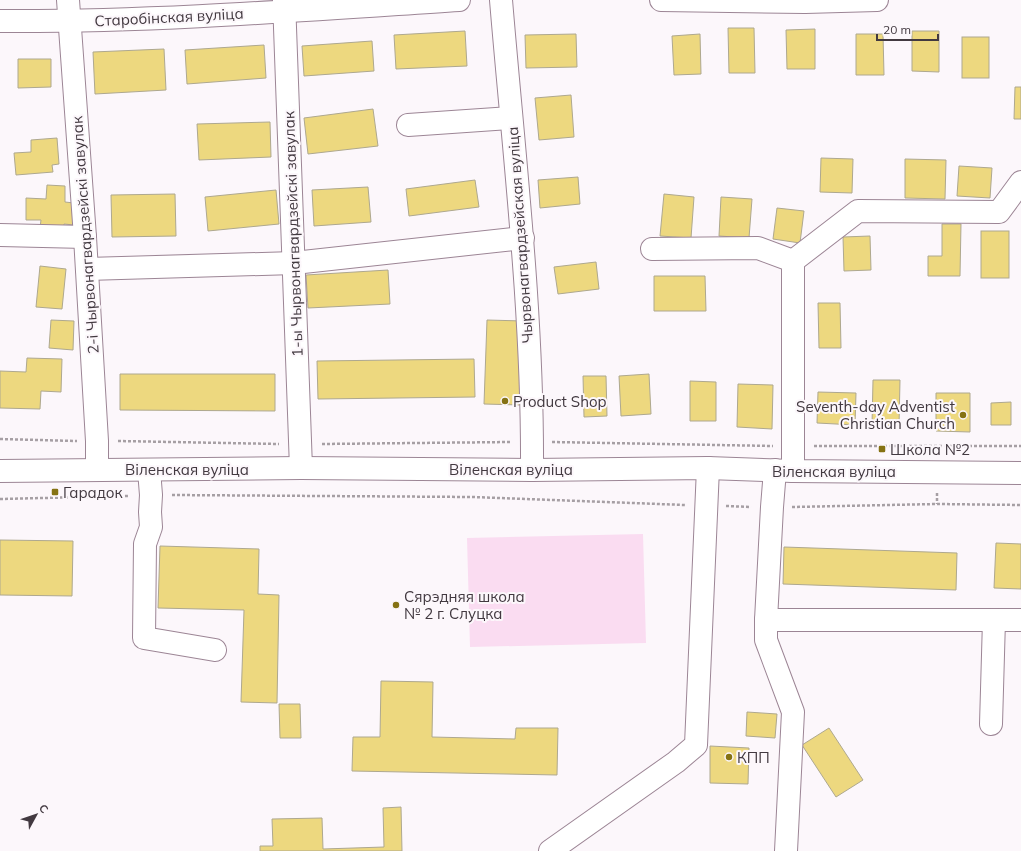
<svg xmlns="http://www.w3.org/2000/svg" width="1021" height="851" viewBox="0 0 1021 851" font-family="Mulish,sans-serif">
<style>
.grass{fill:#fadcf1}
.building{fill:#edd87f;stroke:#aea88f}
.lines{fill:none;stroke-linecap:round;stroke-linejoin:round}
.minor-casing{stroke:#9c8595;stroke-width:24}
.major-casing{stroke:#9c8595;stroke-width:24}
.path{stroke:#a69fa4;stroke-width:2.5;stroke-dasharray:3 2;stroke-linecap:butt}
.minor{stroke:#fff;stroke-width:22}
.major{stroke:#fff;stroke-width:22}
.poi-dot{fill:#857213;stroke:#fcf7fb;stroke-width:1.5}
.labels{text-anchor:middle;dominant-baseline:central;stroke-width:4;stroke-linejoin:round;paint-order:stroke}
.street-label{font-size:15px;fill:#423940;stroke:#fcf7fb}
.poi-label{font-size:15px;fill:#423940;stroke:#fcf7fb;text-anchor:start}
</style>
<rect width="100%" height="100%" fill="#fcf7fb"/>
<path class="grass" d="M 643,534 L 646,643 L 470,647 L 467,538 Z"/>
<g class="building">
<path d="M 728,28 L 754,28 L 755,73 L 729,73 Z"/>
<path d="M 815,29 L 815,69 L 787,69 L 786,30 Z"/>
<path d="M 465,31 L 467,66 L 396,69 L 394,35 Z"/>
<path d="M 912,31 L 939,31 L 939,72 L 912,71 Z"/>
<path d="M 576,34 L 577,67 L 526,68 L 525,35 Z"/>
<path d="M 700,34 L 701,74 L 674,75 L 672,36 Z"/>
<path d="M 856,34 L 883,34 L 884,75 L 856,75 Z"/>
<rect x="962" y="37" width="27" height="41"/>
<path d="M 372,41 L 374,71 L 304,76 L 302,46 Z"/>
<path d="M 264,45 L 266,78 L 187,84 L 185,50 Z"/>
<path d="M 164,49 L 166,90 L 95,94 L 93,52 Z"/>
<path d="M 18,59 L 51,59 L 51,87 L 18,88 Z"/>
<path d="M 1015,87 L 1021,87 L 1021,119 L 1014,119 Z"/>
<path d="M 571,95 L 574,137 L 539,140 L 535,98 Z"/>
<path d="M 373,109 L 378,146 L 308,154 L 304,118 Z"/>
<path d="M 270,122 L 271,157 L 199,160 L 197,124 Z"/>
<path d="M 57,138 L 59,164 L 52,165 L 53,172 L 16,175 L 14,153 L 31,152 L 31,140 Z"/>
<path d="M 821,158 L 853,159 L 852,193 L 820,192 Z"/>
<path d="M 905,159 L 946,160 L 945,199 L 905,198 Z"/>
<path d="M 959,166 L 992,168 L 990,198 L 957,196 Z"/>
<path d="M 578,177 L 580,204 L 540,208 L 538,180 Z"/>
<path d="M 475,180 L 479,207 L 409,216 L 406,189 Z"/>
<path d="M 47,185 L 65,186 L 65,202 L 74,203 L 74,225 L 64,224 L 64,228 L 40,228 L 41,220 L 26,220 L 26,198 L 46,199 Z"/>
<path d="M 368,187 L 371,222 L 314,226 L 312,190 Z"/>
<path d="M 276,190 L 279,224 L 208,231 L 205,197 Z"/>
<path d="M 175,194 L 176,236 L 112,237 L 111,195 Z"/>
<path d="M 664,194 L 694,197 L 691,238 L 660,236 Z"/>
<path d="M 721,197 L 752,199 L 749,238 L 719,236 Z"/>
<path d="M 777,208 L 804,211 L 800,243 L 773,239 Z"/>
<path d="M 942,224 L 961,224 L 960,276 L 928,276 L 928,256 L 942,256 Z"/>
<rect x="981" y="231" width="28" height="47"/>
<path d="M 870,236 L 871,270 L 844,271 L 843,237 Z"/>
<path d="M 596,262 L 599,289 L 558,294 L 554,267 Z"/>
<path d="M 40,266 L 66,269 L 62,309 L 36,307 Z"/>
<path d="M 388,270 L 390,304 L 308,308 L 306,275 Z"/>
<path d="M 654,276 L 705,276 L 706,311 L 654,311 Z"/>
<path d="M 818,303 L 840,303 L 841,348 L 819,348 Z"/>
<path d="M 51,320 L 74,321 L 73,350 L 49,348 Z"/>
<path d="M 487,320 L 523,321 L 520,405 L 484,404 Z"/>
<path d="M 27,358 L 62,359 L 61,392 L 41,391 L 40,409 L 0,408 L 0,371 L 26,372 Z"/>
<path d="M 474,359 L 475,397 L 318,399 L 317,361 Z"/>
<path d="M 120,374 L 275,374 L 275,411 L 120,410 Z"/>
<path d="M 649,374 L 651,414 L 621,416 L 619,376 Z"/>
<path d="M 583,376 L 606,376 L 607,416 L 584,417 Z"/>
<path d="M 873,380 L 900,380 L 899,426 L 872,425 Z"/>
<path d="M 690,381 L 716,382 L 716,421 L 690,421 Z"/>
<path d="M 738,384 L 773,385 L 772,429 L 737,427 Z"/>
<path d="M 818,392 L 856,393 L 855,425 L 817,423 Z"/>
<path d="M 936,393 L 970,393 L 970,432 L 936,431 Z"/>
<path d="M 1011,402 L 1011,425 L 991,425 L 991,403 Z"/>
<path d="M 0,540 L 73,541 L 72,596 L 0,595 Z"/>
<path d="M 996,543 L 1021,544 L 1021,589 L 994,588 Z"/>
<path d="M 160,546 L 259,549 L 258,594 L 279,595 L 277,703 L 241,702 L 244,610 L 158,608 Z"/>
<path d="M 784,547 L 957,553 L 956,590 L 783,584 Z"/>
<path d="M 381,681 L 433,682 L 432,737 L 515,739 L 516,728 L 558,728 L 557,775 L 352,771 L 353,737 L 380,737 Z"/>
<path d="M 279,704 L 300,704 L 301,738 L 280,738 Z"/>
<path d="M 747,712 L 777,714 L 775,738 L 746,736 Z"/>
<path d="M 829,728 L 863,780 L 836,797 L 802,745 Z"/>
<path d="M 710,746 L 749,748 L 748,784 L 710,783 Z"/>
<path d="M 401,807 L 402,851 L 260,851 L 260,846 L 273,846 L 272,819 L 322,818 L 323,849 L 384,847 L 383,808 Z"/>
</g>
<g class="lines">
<g class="minor-casing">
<g id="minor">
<path d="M 68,0 L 85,237 L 97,441 L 97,469"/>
<path d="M 284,0 L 301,468"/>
<path d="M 501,0 C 514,156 533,313 532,470"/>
<path d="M 661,0 L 805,2 L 877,0"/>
<path d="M 0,21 C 153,22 306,10 459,0"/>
<path d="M 408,125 L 511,118"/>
<path d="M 0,235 L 85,237"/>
<path d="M 652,249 L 758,248 L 793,261"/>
<path d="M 87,269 L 294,263 L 523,238"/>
<path d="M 149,470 L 151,495 L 150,512 L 151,527 L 145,544 L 144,638 L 215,650"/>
<path d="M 775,470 L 772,507 L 766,620 L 1021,620"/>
<path d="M 793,471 L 793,261 L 858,211 L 999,212 L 1021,182"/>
<path d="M 766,620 L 766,640 L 793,712 L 786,851"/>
<path d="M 991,724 L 994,620"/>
<path d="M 550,851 L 676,762 L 696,745 L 708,468"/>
</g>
</g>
<g class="major-casing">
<path id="major" d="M 0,471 L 301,468 L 532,470 L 708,468 L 793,471 L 1021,473"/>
</g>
<g class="path">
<path d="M 0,439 L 77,441"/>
<path d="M 118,441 L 279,444"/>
<path d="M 552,442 L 773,446"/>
<path d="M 322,444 L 511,442"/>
<path d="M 814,446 L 1021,446"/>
<path d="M 937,493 L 937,504"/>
<path d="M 172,495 L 473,497 L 685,505"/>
<path d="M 0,499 L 129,496"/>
<path d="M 726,506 L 751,507"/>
<path d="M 792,507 L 937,504 L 1021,505"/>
</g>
<use href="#minor" class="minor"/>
<use href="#major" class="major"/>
</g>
<g class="poi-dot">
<circle cx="505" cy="401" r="4"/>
<circle cx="963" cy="415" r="4"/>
<rect x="878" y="445" width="8" height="8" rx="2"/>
<rect x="51" y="488" width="8" height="8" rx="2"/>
<circle cx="396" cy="605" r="4"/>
<circle cx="729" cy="757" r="4"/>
</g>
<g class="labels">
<g class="street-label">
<text transform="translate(169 17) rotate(-3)">Старобінская вуліца</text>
<text transform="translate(293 234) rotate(-92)">1-ы Чырвонагвардзейскі завулак</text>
<text transform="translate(85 235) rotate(-94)">2-і Чырвонагвардзейскі завулак</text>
<text transform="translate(520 235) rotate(-94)">Чырвонагвардзейская вуліца</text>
<text x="187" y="469">Віленская вуліца</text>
<text x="511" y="469">Віленская вуліца</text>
<text x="834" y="471">Віленская вуліца</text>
</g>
<g class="poi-label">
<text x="513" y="401">Product Shop</text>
<text x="955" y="406" text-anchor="end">Seventh-day Adventist<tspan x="955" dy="17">Christian Church</tspan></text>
<text x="890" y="449">Школа №2</text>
<text x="63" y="492">Гарадок</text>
<text x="404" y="596">Сярэдняя школа<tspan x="404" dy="17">№ 2 г. Слуцка</tspan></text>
<text x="737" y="757">КПП</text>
</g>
</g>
<g transform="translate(36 815) rotate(50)" stroke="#fcf7fb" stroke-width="3" paint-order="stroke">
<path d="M0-3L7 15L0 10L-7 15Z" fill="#423940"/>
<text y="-6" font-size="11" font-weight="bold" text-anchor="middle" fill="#423940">С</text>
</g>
<path d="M877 34v6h61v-6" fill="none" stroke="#423940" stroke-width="2"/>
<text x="883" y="34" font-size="12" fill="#423940" stroke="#fcf7fb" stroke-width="3" paint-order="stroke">20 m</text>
</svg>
